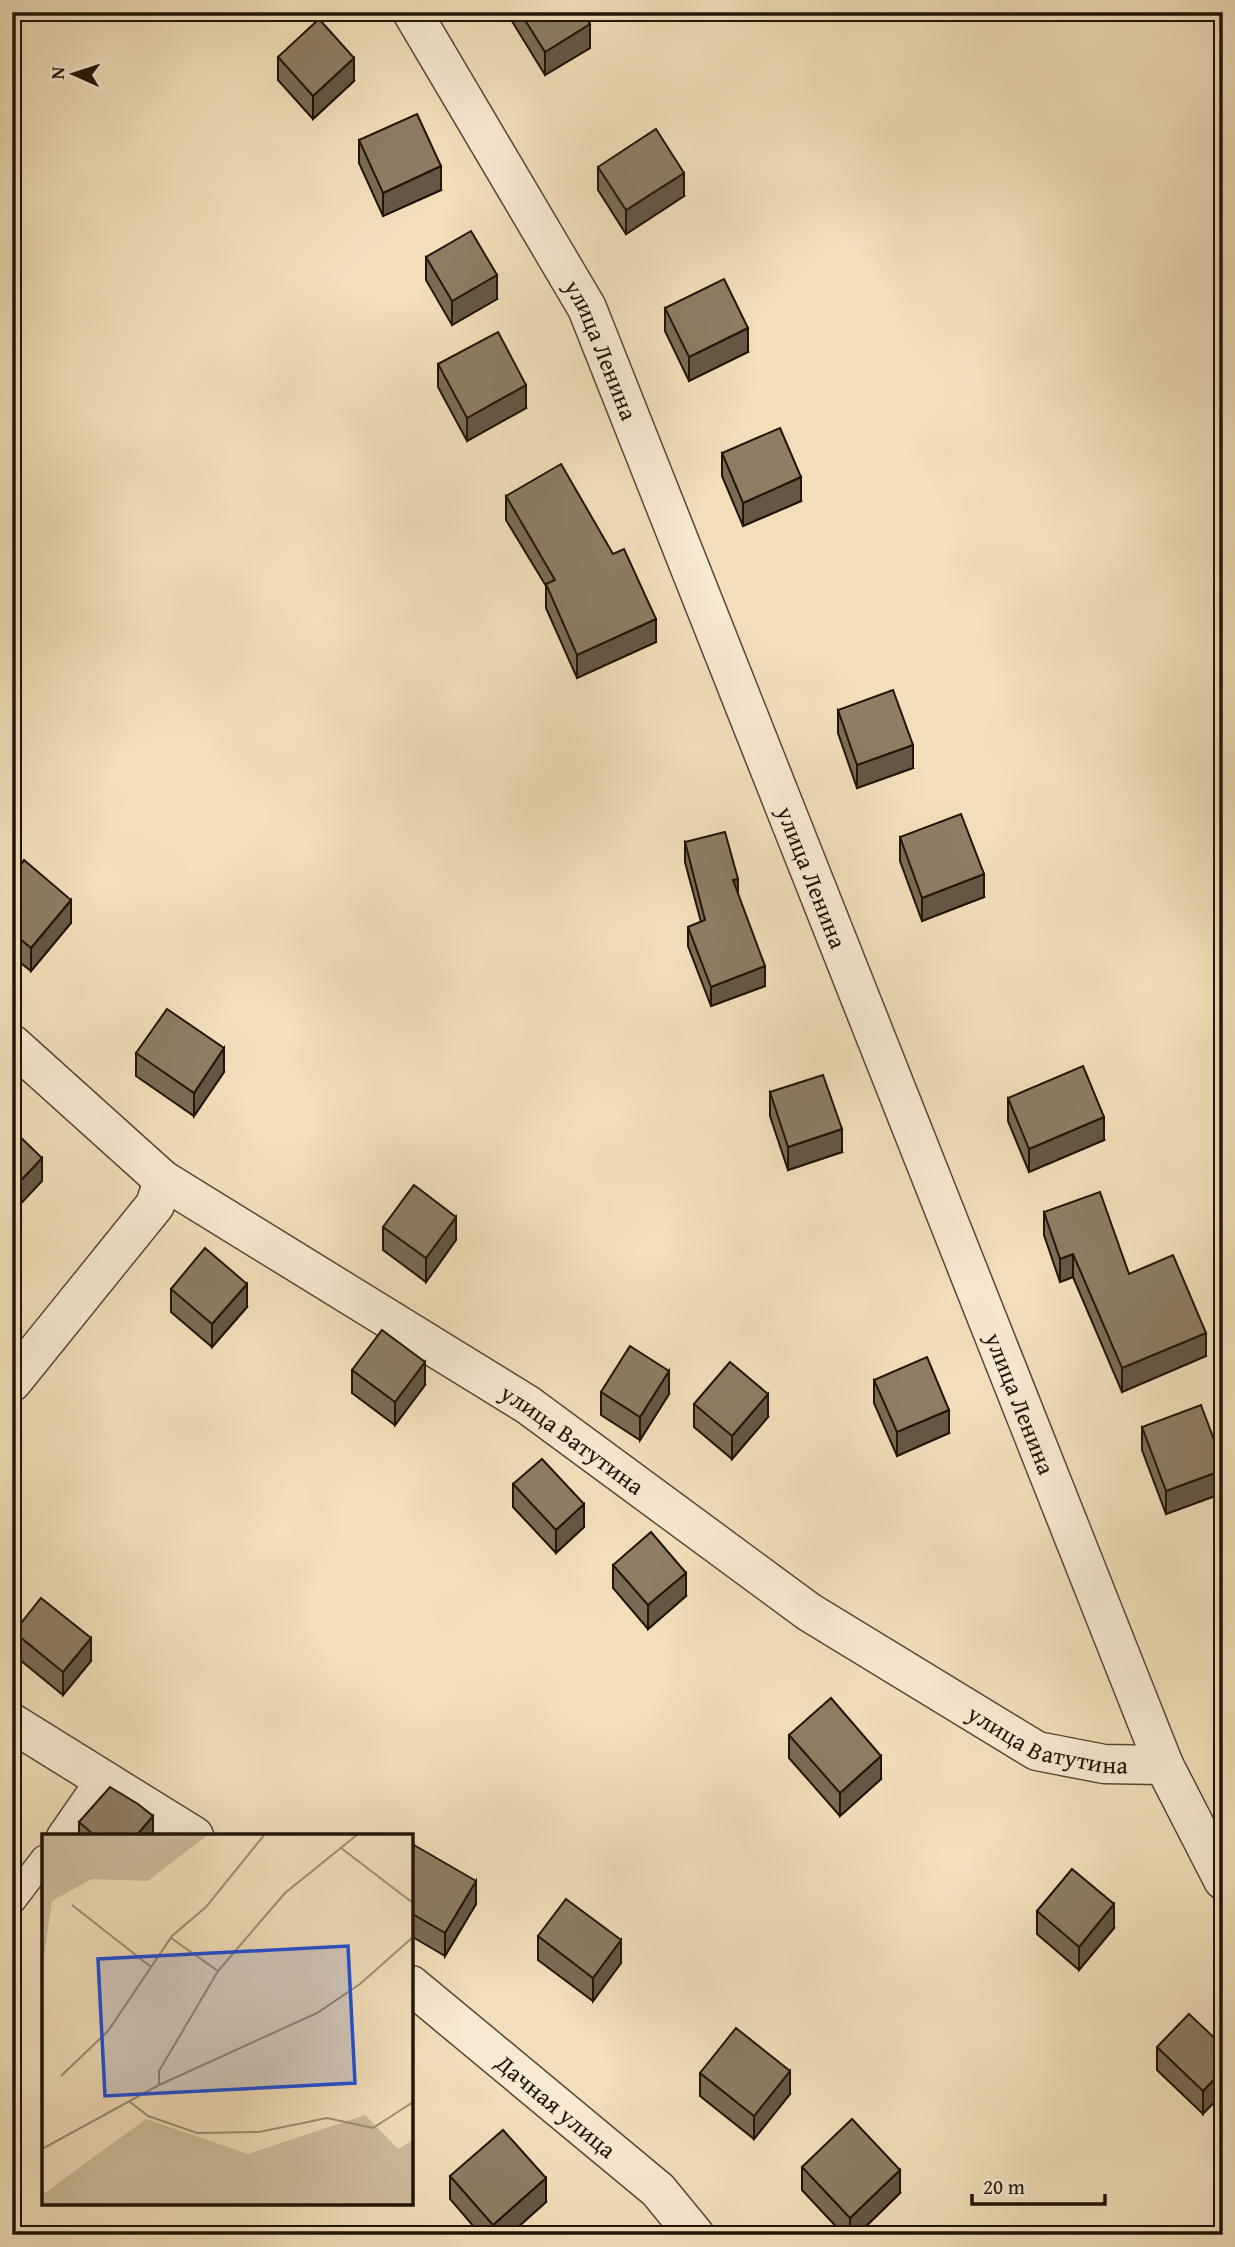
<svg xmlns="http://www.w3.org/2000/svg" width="1235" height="2247" viewBox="0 0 1235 2247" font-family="'Gentium Book Plus',serif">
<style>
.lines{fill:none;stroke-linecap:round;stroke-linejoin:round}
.lane-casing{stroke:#544834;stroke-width:29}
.street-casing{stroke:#544834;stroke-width:41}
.lane{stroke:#f7ead2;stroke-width:26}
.street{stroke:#f7ead2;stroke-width:38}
.wall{fill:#796c56;stroke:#201507;stroke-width:2}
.shaded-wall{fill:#635846;stroke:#201507;stroke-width:2}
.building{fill:#8d7e64;stroke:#201507;stroke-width:2}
.labels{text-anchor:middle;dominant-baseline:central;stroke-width:7;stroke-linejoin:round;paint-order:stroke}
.street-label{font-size:24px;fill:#201507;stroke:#f7ead2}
.inset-road{fill:none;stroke:#9e8e72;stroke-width:2}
.view{fill:#1d4ed8;fill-opacity:0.15;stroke:#1d4ed8;stroke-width:3.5}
.inset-edge{fill:none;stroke:#201507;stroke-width:3.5}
</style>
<rect width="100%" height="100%" fill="#f2dfba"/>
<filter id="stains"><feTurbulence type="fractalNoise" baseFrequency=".00286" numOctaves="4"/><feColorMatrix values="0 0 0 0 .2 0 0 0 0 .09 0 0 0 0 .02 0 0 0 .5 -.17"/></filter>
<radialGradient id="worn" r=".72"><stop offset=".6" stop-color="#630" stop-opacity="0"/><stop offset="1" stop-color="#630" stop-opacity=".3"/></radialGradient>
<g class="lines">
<g class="lane-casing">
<g id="lane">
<path d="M 60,1836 L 100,1778"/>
<path d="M 12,1901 L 44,1859"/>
</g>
</g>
<g class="street-casing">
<g id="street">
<path id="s1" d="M 412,12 L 587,308 L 1164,1765 L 1223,1880"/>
<path id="s2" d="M 12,1044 L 163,1180 L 528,1405 L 809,1612 L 1037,1751 L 1104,1764 L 1164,1765"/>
<path d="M 12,1382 L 155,1205 L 163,1180"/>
<path d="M 12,1723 L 194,1836"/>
<path id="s3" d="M 411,1985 L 658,2190 L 695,2235"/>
</g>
</g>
<use href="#lane" class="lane"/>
<use href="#street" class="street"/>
</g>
<g class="wall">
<path d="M 510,12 L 582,12 L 590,48 L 545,75 L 510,18 Z"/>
<path d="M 278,57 L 354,81 L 313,119 L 278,80 Z"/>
<path d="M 359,140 L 441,190 L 383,216 L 359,163 Z"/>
<path d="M 598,167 L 684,196 L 626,234 L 598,190 Z"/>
<path d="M 426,257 L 497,299 L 452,325 L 426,280 Z"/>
<path d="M 665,308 L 748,352 L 689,381 L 665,331 Z"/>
<path d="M 438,364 L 526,408 L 467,441 L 438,387 Z"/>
<path d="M 722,453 L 801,501 L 743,526 L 722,476 Z"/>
<path d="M 506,496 L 656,642 L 577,678 L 546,608 L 546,586 L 506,520 Z"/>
<path d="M 838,710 L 913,768 L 857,788 L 838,733 Z"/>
<path d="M 900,837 L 984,897 L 922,921 L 900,861 Z"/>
<path d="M 685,842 L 738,894 L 765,986 L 711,1006 L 688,946 L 688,927 L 701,922 L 685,862 Z"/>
<path d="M 12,855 L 22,863 L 71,923 L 31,971 L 12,956 Z"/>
<path d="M 136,1053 L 224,1072 L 194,1116 L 136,1076 Z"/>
<path d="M 770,1092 L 842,1152 L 788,1170 L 770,1116 Z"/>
<path d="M 1008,1098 L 1104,1140 L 1029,1172 L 1008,1121 Z"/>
<path d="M 1044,1212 L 1129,1274 L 1206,1356 L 1122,1392 L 1073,1277 L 1060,1282 L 1044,1235 Z"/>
<path d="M 383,1227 L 456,1240 L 426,1282 L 383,1250 Z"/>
<path d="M 171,1289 L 247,1307 L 212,1347 L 171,1312 Z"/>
<path d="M 352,1370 L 425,1385 L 395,1425 L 352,1393 Z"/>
<path d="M 874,1380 L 949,1433 L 897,1456 L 874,1403 Z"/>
<path d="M 601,1392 L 669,1394 L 640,1440 L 601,1415 Z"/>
<path d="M 694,1404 L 768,1417 L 732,1459 L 694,1427 Z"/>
<path d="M 1142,1427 L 1223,1464 L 1223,1493 L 1166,1514 L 1142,1450 Z"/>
<path d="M 513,1484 L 584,1527 L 556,1553 L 513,1507 Z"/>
<path d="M 613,1565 L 686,1596 L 648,1629 L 613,1588 Z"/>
<path d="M 14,1632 L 91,1661 L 63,1695 L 14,1655 Z"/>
<path d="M 789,1735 L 881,1779 L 840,1816 L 789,1758 Z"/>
<path d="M 79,1822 L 153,1836 L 79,1836 Z"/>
<path d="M 411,1850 L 476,1904 L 445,1956 L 411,1936 Z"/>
<path d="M 1037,1911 L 1114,1928 L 1079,1970 L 1037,1934 Z"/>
<path d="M 538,1936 L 621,1963 L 593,2001 L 538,1960 Z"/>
<path d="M 1223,2046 L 1203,2114 L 1157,2070 L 1157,2047 Z"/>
<path d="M 700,2073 L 790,2094 L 754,2139 L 700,2096 Z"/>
<path d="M 802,2167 L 900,2193 L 857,2235 L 844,2235 L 802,2190 Z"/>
<path d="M 450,2176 L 546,2202 L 509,2235 L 481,2235 L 450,2199 Z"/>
</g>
<g class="shaded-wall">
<path d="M 590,24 L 590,48 L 545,75 L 545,52 Z"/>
<path d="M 354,58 L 354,81 L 313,119 L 313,96 Z"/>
<path d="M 441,166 L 441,190 L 383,216 L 383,193 Z"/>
<path d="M 684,173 L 684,196 L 626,234 L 626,210 Z"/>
<path d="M 497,275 L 497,299 L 452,325 L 452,301 Z"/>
<path d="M 748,328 L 748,352 L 689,381 L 689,357 Z"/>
<path d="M 526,385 L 526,408 L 467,441 L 467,418 Z"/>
<path d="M 801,477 L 801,501 L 743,526 L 743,503 Z"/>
<path d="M 656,619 L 656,642 L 577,678 L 577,655 Z"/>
<path d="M 913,745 L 913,768 L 857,788 L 857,765 Z"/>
<path d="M 984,874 L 984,897 L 922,921 L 922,898 Z"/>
<path d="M 738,879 L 738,898 L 733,880 Z"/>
<path d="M 71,900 L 71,923 L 31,971 L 31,948 Z"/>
<path d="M 765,966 L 765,986 L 711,1006 L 711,987 Z"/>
<path d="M 224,1048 L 224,1072 L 194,1116 L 194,1093 Z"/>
<path d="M 1104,1117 L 1104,1140 L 1029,1172 L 1029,1149 Z"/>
<path d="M 842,1129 L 842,1152 L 788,1170 L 788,1147 Z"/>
<path d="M 42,1158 L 42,1181 L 12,1213 L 12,1190 Z"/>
<path d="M 456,1217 L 456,1240 L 426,1282 L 426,1258 Z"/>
<path d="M 1073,1254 L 1073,1277 L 1060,1282 L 1060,1259 Z"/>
<path d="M 247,1284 L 247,1307 L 212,1347 L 212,1324 Z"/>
<path d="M 1206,1333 L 1206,1356 L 1122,1392 L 1122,1368 Z"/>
<path d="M 425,1362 L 425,1385 L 395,1425 L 395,1402 Z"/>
<path d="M 669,1371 L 669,1394 L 640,1440 L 640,1417 Z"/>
<path d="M 768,1394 L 768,1417 L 732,1459 L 732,1436 Z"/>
<path d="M 949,1410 L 949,1433 L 897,1456 L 897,1432 Z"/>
<path d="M 1223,1470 L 1223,1493 L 1166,1514 L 1166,1491 Z"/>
<path d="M 584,1504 L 584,1527 L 556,1553 L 556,1530 Z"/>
<path d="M 686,1573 L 686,1596 L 648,1629 L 648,1605 Z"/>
<path d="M 91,1638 L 91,1661 L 63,1695 L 63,1672 Z"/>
<path d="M 881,1756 L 881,1779 L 840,1816 L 840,1793 Z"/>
<path d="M 153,1816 L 153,1836 L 136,1836 Z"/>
<path d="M 476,1881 L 476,1904 L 445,1956 L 445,1933 Z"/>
<path d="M 1114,1904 L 1114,1928 L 1079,1970 L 1079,1947 Z"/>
<path d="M 621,1940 L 621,1963 L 593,2001 L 593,1978 Z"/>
<path d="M 1223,2070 L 1223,2093 L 1203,2114 L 1203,2091 Z"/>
<path d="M 790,2071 L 790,2094 L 754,2139 L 754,2116 Z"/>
<path d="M 900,2170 L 900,2193 L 857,2235 L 850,2235 L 850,2218 Z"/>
<path d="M 546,2178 L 546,2202 L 509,2235 L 493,2235 L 493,2225 Z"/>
</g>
<g class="building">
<path d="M 520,12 L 582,12 L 590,24 L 545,52 Z"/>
<path d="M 319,19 L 354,58 L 313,96 L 278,57 Z"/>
<path d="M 417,114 L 441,166 L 383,193 L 359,140 Z"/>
<path d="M 656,129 L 684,173 L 626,210 L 598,167 Z"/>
<path d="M 471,231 L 497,275 L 452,301 L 426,257 Z"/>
<path d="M 724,279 L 748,328 L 689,357 L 665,308 Z"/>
<path d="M 498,332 L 526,385 L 467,418 L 438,364 Z"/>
<path d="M 780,428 L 801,477 L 743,503 L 722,453 Z"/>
<path d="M 561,464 L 613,554 L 624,549 L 656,619 L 577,655 L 546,584 L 555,580 L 506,496 Z"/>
<path d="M 893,690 L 913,745 L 857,765 L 838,710 Z"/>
<path d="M 961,814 L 984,874 L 922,898 L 900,837 Z"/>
<path d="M 725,832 L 738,879 L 733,880 L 765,966 L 711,987 L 688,927 L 705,920 L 685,842 Z"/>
<path d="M 12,855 L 22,863 L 24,860 L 71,900 L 31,948 L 12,932 Z"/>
<path d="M 167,1009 L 224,1048 L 194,1093 L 136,1053 Z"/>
<path d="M 1083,1066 L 1104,1117 L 1029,1149 L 1008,1098 Z"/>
<path d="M 823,1075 L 842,1129 L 788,1147 L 770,1092 Z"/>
<path d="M 12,1129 L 42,1158 L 12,1190 Z"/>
<path d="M 414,1185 L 456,1217 L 426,1258 L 383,1227 Z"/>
<path d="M 1100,1192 L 1129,1274 L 1173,1255 L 1206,1333 L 1122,1368 L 1073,1254 L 1060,1259 L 1044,1212 Z"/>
<path d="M 205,1248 L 247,1284 L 212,1324 L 171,1289 Z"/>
<path d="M 382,1330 L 425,1362 L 395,1402 L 352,1370 Z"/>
<path d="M 630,1346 L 669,1371 L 640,1417 L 601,1392 Z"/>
<path d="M 927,1357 L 949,1410 L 897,1432 L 874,1380 Z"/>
<path d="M 730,1362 L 768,1394 L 732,1436 L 694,1404 Z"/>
<path d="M 1201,1405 L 1223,1464 L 1223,1470 L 1166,1491 L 1142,1427 Z"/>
<path d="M 542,1459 L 584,1504 L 556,1530 L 513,1484 Z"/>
<path d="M 651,1532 L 686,1573 L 648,1605 L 613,1565 Z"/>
<path d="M 41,1598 L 91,1638 L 63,1672 L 14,1632 Z"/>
<path d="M 831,1698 L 881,1756 L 840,1793 L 789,1735 Z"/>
<path d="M 110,1787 L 138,1804 L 153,1816 L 136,1836 L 95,1836 L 79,1822 Z"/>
<path d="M 414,1845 L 476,1881 L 445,1933 L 411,1913 L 411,1850 Z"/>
<path d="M 1072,1869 L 1114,1904 L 1079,1947 L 1037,1911 Z"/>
<path d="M 566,1899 L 621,1940 L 593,1978 L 538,1936 Z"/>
<path d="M 1189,2014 L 1223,2046 L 1223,2070 L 1203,2091 L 1157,2047 Z"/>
<path d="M 736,2028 L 790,2071 L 754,2116 L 700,2073 Z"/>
<path d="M 852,2119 L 900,2170 L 850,2218 L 802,2167 Z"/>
<path d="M 503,2130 L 546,2178 L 493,2225 L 450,2176 Z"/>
</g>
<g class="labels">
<g class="street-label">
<text stroke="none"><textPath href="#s1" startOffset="388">улица Ленина</textPath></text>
<text stroke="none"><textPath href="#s1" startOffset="956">улица Ленина</textPath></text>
<text stroke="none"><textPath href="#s1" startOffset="1522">улица Ленина</textPath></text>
<text stroke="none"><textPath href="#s2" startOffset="688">улица Ватутина</textPath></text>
<text stroke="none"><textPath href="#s2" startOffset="1255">улица Ватутина</textPath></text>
<text stroke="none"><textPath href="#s3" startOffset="189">Дачная улица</textPath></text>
</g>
</g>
<g transform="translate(42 1834)">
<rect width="371" height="371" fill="#f2dfba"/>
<path d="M 0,0 L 167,0 L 106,47 L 50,45 L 10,67 L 0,136 ZM 323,281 L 356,315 L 371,306 L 371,371 L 0,371 L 0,361 L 104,285 L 206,320 Z" fill="#cebd9c"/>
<path class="inset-road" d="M 299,14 L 371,69M 30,71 L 109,133M 129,104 L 176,137M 19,242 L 66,197 L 130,102 L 164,73 L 223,0M 117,251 L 117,237 L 176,137 L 243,59 L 316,0M 88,268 L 106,282 L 155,299 L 217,298 L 285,284 L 331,294 L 371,268M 0,315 L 117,251 L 275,179 L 318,150 L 371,103"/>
<path class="view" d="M 306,112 L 313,249 L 63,262 L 56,125 Z"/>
<rect width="371" height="371" class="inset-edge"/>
</g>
<rect width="1235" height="2247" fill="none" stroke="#f2dfba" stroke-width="42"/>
<rect x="14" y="14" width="1207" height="2219" fill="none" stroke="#201507" stroke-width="3.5"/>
<rect x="21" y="21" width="1193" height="2205" fill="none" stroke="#201507" stroke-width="2"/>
<g transform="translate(74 74) rotate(273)" stroke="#f7ead2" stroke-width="5" paint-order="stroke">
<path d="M0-5L12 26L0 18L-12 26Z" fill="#201507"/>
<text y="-10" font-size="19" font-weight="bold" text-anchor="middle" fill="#201507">N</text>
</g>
<path d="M972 2194v10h133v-10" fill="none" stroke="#201507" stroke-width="3.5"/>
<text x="983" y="2194" font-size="21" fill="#201507" stroke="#f7ead2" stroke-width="5" paint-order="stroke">20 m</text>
<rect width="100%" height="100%" filter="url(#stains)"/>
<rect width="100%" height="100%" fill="url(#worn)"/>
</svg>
